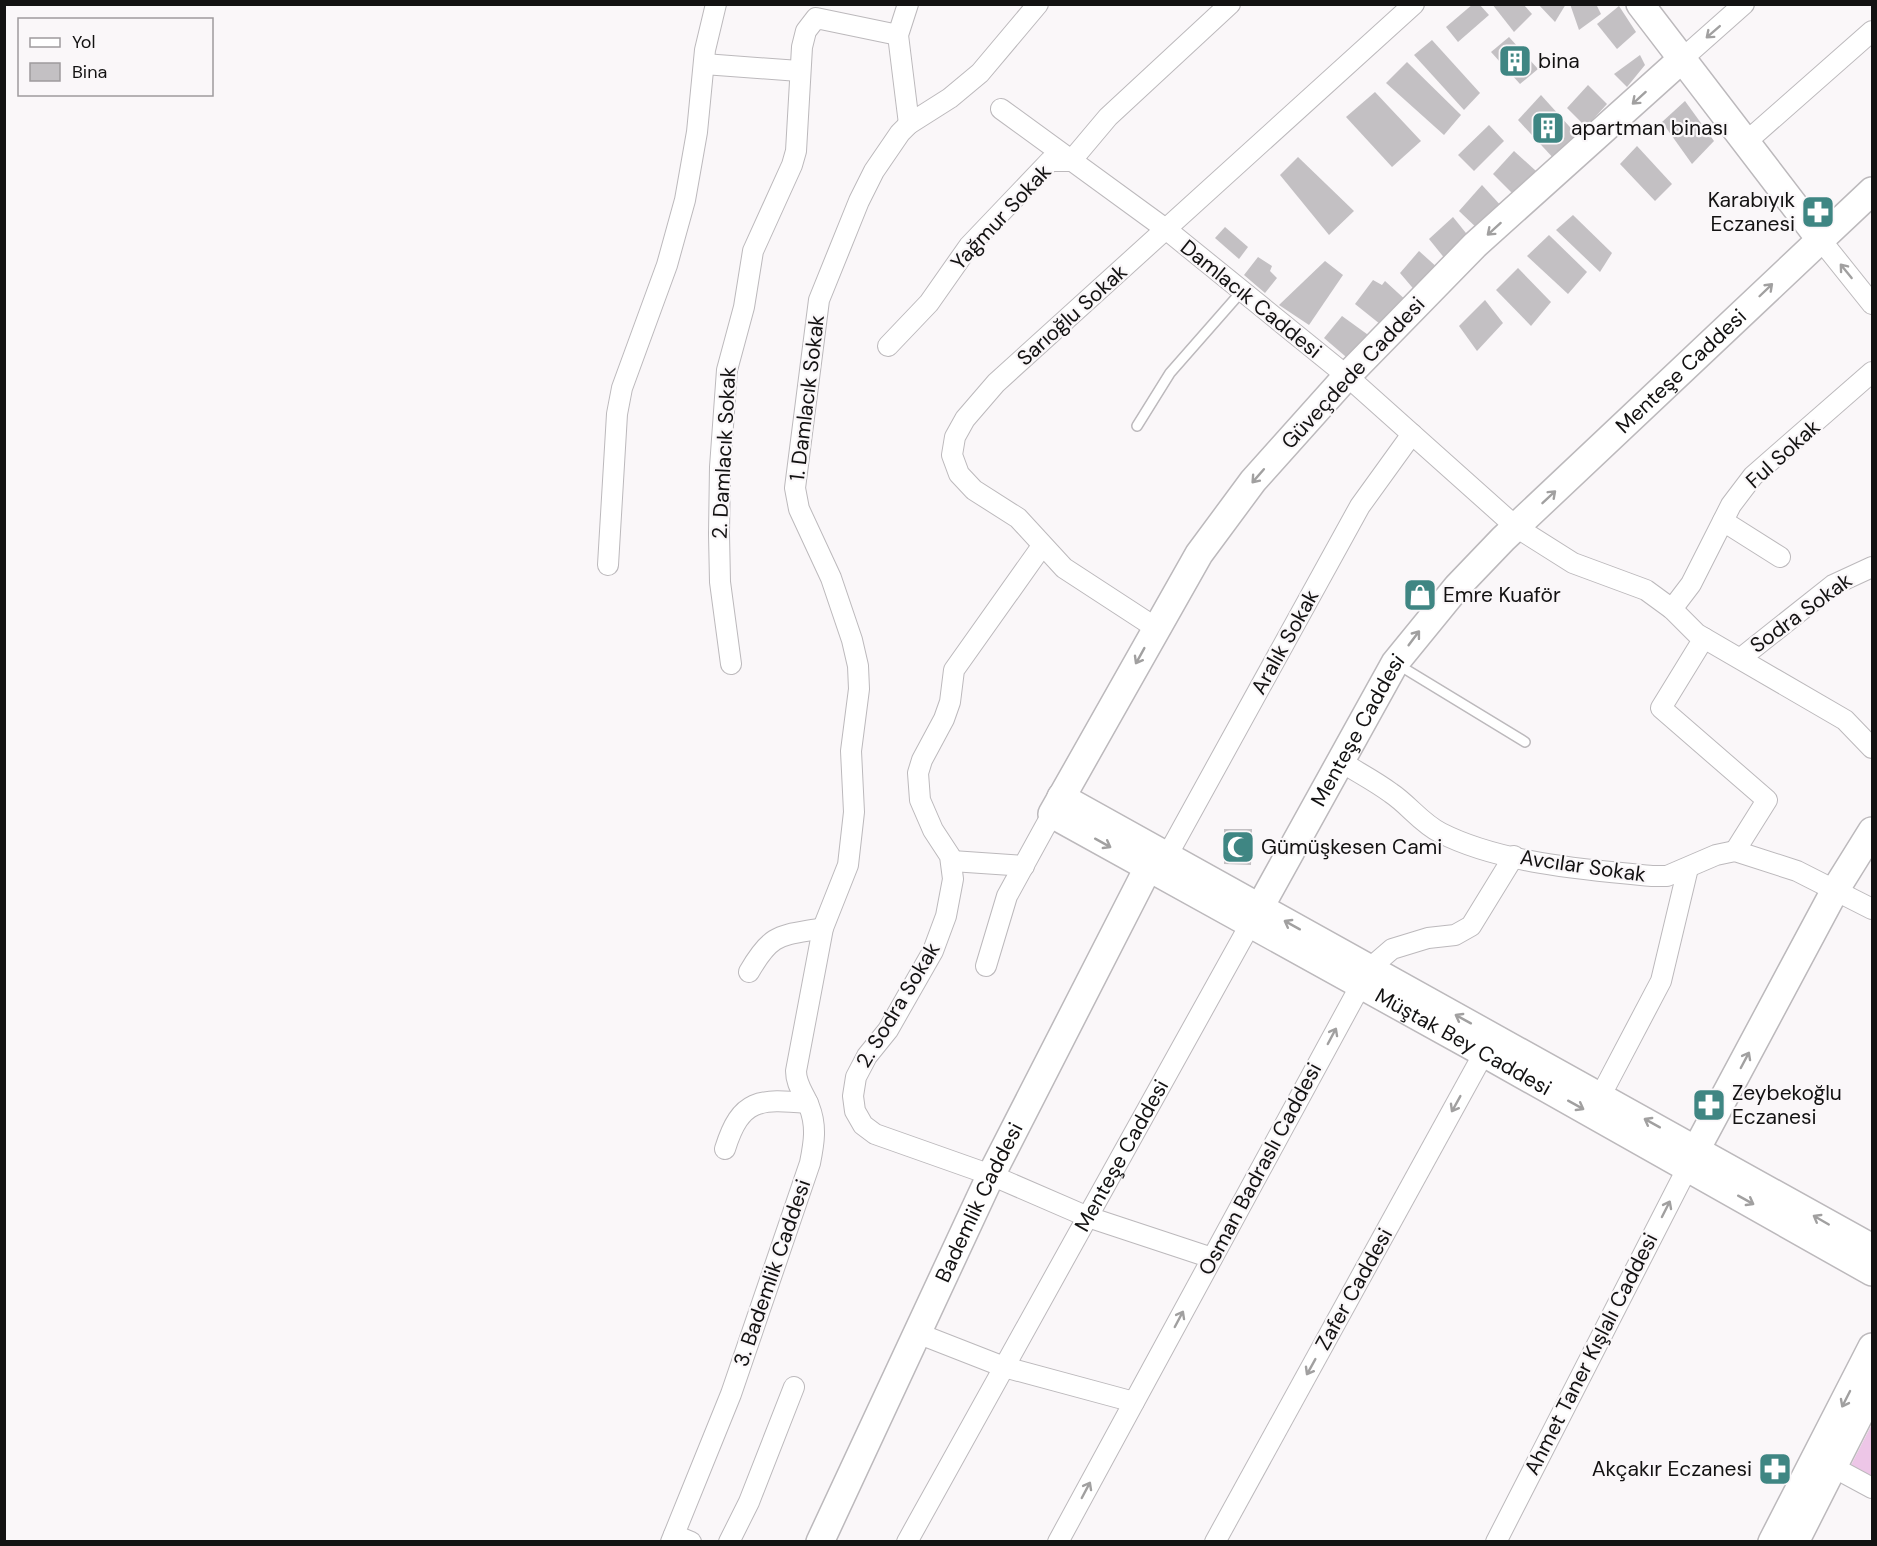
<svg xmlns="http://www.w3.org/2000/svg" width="1877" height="1546" viewBox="0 0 1877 1546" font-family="'DM Sans',sans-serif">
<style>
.green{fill:#edc6e7}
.building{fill:#c3c0c3}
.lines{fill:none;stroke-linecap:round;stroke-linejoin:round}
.lane-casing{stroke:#bcb9bc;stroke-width:12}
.street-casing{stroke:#bcb9bc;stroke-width:22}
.secondary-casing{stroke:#bcb9bc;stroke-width:30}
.lane{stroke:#fff;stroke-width:9}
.street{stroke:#fff;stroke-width:20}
.secondary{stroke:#fff;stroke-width:27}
.oneway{stroke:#a1a0a0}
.labels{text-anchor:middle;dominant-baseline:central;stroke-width:4.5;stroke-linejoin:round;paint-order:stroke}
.poi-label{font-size:21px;fill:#131212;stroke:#faf7f9;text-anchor:start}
.street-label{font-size:21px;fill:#131212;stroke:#faf7f9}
</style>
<rect width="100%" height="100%" fill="#faf7f9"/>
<path class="green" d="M 1872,1424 L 1872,1479 L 1850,1467 Z"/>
<g class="building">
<path d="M 1473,4 L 1479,4 L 1489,15 L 1458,42 L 1446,27 Z"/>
<path d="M 1492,4 L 1523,4 L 1532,14 L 1514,32 Z"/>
<path d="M 1538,4 L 1566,4 L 1555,22 Z"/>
<path d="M 1570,4 L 1596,4 L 1601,14 L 1579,30 Z"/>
<path d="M 1619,6 L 1636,32 L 1617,49 L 1597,24 Z"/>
<path d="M 1509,37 L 1538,69 L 1520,84 L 1491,52 Z"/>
<path d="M 1432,40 L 1480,93 L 1464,110 L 1414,55 Z"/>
<path d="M 1640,55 L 1645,65 L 1627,87 L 1614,74 Z"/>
<path d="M 1407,62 L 1461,115 L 1444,135 L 1386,83 Z"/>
<path d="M 1588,85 L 1607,104 L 1586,127 L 1567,108 Z"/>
<path d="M 1375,92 L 1421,141 L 1392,167 L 1346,117 Z"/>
<path d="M 1541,95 L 1578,136 L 1556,161 L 1518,120 Z"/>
<path d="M 1685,101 L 1714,141 L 1692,164 L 1662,122 Z"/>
<path d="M 1489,125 L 1504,141 L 1474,171 L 1458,155 Z"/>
<path d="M 1637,146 L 1672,184 L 1655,201 L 1620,164 Z"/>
<path d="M 1514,151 L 1536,171 L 1516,197 L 1493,174 Z"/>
<path d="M 1298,157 L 1354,211 L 1329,235 L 1280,175 Z"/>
<path d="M 1482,185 L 1503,208 L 1480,231 L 1459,211 Z"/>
<path d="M 1573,215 L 1612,253 L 1600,272 L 1556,230 Z"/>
<path d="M 1453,217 L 1470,238 L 1446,260 L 1429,239 Z"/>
<path d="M 1225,227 L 1248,247 L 1239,259 L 1215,238 Z"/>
<path d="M 1549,235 L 1587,272 L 1568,294 L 1527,256 Z"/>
<path d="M 1419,251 L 1439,269 L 1417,293 L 1400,273 Z"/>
<path d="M 1258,257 L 1272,266 L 1270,271 L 1277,278 L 1265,293 L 1244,275 Z"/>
<path d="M 1325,261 L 1343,275 L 1309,325 L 1279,305 Z"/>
<path d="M 1518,268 L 1551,302 L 1531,326 L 1496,290 Z"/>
<path d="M 1373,280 L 1382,285 L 1385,281 L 1409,303 L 1385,328 L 1355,304 Z"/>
<path d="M 1485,300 L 1503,323 L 1477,351 L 1459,326 Z"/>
<path d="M 1342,316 L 1371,337 L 1352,362 L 1324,338 Z"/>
<path d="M 1224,829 L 1252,829 L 1251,865 L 1224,864 Z"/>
</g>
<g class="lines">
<g class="lane-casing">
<g id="lane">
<path d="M 1137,426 L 1170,373 L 1242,291"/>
<path d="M 1397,664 L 1525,742"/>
</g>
</g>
<g class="street-casing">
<g id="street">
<path d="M 908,4 L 898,35 L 909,124"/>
<path d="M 1682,59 L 1744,4"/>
<path d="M 704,64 L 799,71"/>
<path d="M 1001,109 L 1167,230 L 1347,376 L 1516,527 L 1573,563 L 1646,590 L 1672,609 L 1697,634 L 1845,720 L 1872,748"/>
<path d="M 1746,142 L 1872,31"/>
<path d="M 1820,239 L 1872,304"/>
<path d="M 888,346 L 929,303 L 969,246 L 1050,161 L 1071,161 L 1108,117 L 1230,4"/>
<path d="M 1723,521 L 1780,557"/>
<path d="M 1042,546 L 954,670 L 950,702 L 944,719 L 922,760 L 918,773 L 920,800 L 933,830 L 950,856 L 953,879 L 946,916 L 933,951 L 888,1030 L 867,1056 L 856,1077 L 853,1096 L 855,1111 L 863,1125 L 875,1134 L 991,1175 L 1088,1217 L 1212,1258"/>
<path d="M 608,565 L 617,414 L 622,388 L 667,265 L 685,200 L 697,132 L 705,50 L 716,4"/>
<path d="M 1672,609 L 1691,584 L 1731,505 L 1753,476 L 1872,372"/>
<path d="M 1156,628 L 1064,568 L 1018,518 L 974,490 L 959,474 L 952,455 L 955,437 L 965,419 L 996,383 L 1414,4"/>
<path d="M 1704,638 L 1661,708 L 1767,800 L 1735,851"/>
<path d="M 1741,658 L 1833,585 L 1872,567"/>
<path d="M 731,664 L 720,582 L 719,534 L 720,467 L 727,370 L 744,307 L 753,251 L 792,165 L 796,151 L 802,47 L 806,31 L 816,18 L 898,35"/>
<path d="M 1340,761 C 1357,772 1375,781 1391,793 C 1409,805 1421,823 1441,833 C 1500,863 1586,870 1652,876 L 1667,876 L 1716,855 L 1735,851 L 1797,871 L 1872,909"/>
<path d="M 1167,856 L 1360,506 L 1412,434"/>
<path d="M 952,861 L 1024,866"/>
<path d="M 986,966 L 1007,896 L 1052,814"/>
<path d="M 749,972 C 772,932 780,936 823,928"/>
<path d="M 1601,1095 L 1661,981 L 1688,868"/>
<path d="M 725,1149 C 741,1098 759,1099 808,1103"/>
<path d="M 917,1333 L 1004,1367 L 1134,1402"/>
<path d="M 1833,1467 L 1872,1488"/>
<path d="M 674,1535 L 691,1542"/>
<path d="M 671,1542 L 731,1394 L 810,1163 C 814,1143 817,1126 809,1106 C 804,1093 796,1085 796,1071 L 823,928 L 848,865 L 854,812 L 851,751 L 859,689 L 858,666 L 852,640 L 831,578 L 799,509 L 795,488 L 819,300 L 859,201 L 874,171 L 900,133 L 909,124 L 950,98 L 980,73 L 1038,4"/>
<path d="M 729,1542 L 749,1502 L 794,1387"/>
<path id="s1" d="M 907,1542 L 1257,912"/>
<path d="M 1058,1542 L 1370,968 L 1392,949 L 1428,938 L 1455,935 L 1471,926 L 1514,856"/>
<path d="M 1215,1542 L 1490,1042"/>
<path d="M 1496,1542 L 1693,1157"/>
</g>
</g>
<g class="secondary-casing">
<g id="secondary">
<path d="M 1640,4 L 1820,239"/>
<path id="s2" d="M 1682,59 L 1475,245 L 1347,376 L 1253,481 L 1199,554 L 1052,814 L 1484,1053 L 1872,1272"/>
<path d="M 1061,797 L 1872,1248"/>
<path id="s3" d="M 1260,907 L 1395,663 L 1457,587 L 1503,539 L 1872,191"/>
<path d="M 1697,1148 L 1834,892 L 1872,831"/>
<path id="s4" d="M 820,1542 L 988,1181 L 1148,868"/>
<path d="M 1772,1542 L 1872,1347"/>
<path d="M 1795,1542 L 1872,1390"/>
</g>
</g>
<use href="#lane" class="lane"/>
<use href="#street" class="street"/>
<use href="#secondary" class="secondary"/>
</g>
<defs><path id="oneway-shaft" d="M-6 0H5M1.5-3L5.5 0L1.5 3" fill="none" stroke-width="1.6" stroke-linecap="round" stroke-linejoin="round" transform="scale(1.5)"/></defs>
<g class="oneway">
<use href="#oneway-shaft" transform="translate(1713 32) rotate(139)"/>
<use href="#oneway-shaft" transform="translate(1639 98) rotate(138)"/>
<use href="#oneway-shaft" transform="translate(1494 229) rotate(138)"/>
<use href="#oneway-shaft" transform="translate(1846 271) rotate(-129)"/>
<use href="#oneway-shaft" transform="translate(1766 290) rotate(-44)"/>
<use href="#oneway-shaft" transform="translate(1258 476) rotate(131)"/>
<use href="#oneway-shaft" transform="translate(1549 497) rotate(-43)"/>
<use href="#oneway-shaft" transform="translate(1414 638) rotate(-53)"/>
<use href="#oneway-shaft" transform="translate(1140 656) rotate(119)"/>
<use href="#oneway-shaft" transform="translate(1103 843) rotate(29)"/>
<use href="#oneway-shaft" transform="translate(1292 925) rotate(-151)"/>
<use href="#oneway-shaft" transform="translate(1463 1019) rotate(-151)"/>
<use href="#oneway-shaft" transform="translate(1332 1036) rotate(-62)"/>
<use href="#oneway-shaft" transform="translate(1745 1060) rotate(-62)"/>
<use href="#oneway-shaft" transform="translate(1456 1104) rotate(119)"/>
<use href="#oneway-shaft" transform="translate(1576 1105) rotate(29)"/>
<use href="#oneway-shaft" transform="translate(1652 1123) rotate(-151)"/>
<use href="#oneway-shaft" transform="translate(1746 1200) rotate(29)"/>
<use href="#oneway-shaft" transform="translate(1666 1209) rotate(-63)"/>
<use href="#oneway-shaft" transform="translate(1821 1220) rotate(-150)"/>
<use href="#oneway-shaft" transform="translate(1179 1319) rotate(-62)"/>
<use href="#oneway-shaft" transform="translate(1311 1367) rotate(119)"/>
<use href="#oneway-shaft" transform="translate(1846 1399) rotate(117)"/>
<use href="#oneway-shaft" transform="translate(1086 1490) rotate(-62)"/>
</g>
<defs>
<g id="building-square" transform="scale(1.725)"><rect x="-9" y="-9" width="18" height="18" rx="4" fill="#3f8683" stroke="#faf7f9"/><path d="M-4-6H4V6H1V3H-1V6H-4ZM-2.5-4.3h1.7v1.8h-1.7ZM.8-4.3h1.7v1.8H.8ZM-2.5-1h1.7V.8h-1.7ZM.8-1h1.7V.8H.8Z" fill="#fff"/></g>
<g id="pharmacy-square" transform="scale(1.725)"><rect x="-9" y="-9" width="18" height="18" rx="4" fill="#3f8683" stroke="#faf7f9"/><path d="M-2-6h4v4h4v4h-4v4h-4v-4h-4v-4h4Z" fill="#fff"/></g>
<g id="shop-square" transform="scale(1.725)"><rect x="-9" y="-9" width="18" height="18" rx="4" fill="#3f8683" stroke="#faf7f9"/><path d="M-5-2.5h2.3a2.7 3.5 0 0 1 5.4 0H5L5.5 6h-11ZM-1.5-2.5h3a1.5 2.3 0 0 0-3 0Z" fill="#fff"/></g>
<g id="mosque-square" transform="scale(1.725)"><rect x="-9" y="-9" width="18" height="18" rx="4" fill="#3f8683" stroke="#faf7f9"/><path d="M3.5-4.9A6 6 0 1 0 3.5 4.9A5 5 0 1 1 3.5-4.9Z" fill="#fff"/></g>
</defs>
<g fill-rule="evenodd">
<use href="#building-square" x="1515" y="61"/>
<use href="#building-square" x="1548" y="128"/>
<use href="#pharmacy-square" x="1818" y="212"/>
<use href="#shop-square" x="1420" y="595"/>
<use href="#mosque-square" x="1238" y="847"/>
<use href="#pharmacy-square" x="1709" y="1105"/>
<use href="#pharmacy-square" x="1775" y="1469"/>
</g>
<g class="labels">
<g class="poi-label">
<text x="1538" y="61">bina</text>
<text x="1571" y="128">apartman binası</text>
<text x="1795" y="200" text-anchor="end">Karabıyık<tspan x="1795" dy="24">Eczanesi</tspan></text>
<text x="1443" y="595">Emre Kuaför</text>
<text x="1261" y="847">Gümüşkesen Cami</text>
<text x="1732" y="1093">Zeybekoğlu<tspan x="1732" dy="24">Eczanesi</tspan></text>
<text x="1752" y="1469" text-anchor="end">Akçakır Eczanesi</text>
</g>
<g class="street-label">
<text transform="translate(1001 217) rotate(-47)">Yağmur Sokak</text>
<text transform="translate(1251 299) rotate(39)">Damlacık Caddesi</text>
<text transform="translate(1072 315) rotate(-42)">Sarıoğlu Sokak</text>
<text stroke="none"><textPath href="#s3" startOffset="688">Menteşe Caddesi</textPath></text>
<text transform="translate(1353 373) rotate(-47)">Güveçdede Caddesi</text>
<text transform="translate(807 398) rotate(-83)">1. Damlacık Sokak</text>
<text transform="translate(724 453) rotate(-87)">2. Damlacık Sokak</text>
<text transform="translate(1783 454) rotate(-42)">Ful Sokak</text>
<text transform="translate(1801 613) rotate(-36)">Sodra Sokak</text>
<text transform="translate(1285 642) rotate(-61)">Aralık Sokak</text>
<text stroke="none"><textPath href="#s3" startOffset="202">Menteşe Caddesi</textPath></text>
<text transform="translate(1583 866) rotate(8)">Avcılar Sokak</text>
<text transform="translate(898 1005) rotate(-59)">2. Sodra Sokak</text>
<text stroke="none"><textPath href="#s2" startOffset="1462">Müştak Bey Caddesi</textPath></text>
<text stroke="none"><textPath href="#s1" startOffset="442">Menteşe Caddesi</textPath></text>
<text transform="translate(1260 1169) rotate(-62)">Osman Badraslı Caddesi</text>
<text stroke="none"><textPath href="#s4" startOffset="375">Bademlik Caddesi</textPath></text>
<text transform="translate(772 1273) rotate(-71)">3. Bademlik Caddesi</text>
<text transform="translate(1354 1289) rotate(-61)">Zafer Caddesi</text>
<text transform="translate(1591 1354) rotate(-63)">Ahmet Taner Kışlalı Caddesi</text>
</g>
</g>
<rect width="1877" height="1546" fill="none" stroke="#131212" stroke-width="12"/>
<rect x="18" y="18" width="195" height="78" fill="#faf7f9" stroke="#9e9b9d" stroke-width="1.5"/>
<rect x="30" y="38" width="30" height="9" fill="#ffffff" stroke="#9e9b9d" stroke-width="1.5"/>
<text x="72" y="48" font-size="18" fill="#131212">Yol</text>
<rect x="30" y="63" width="30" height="18" fill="#c3c0c3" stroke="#9e9b9d" stroke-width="1.5"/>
<text x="72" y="78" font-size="18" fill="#131212">Bina</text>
</svg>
